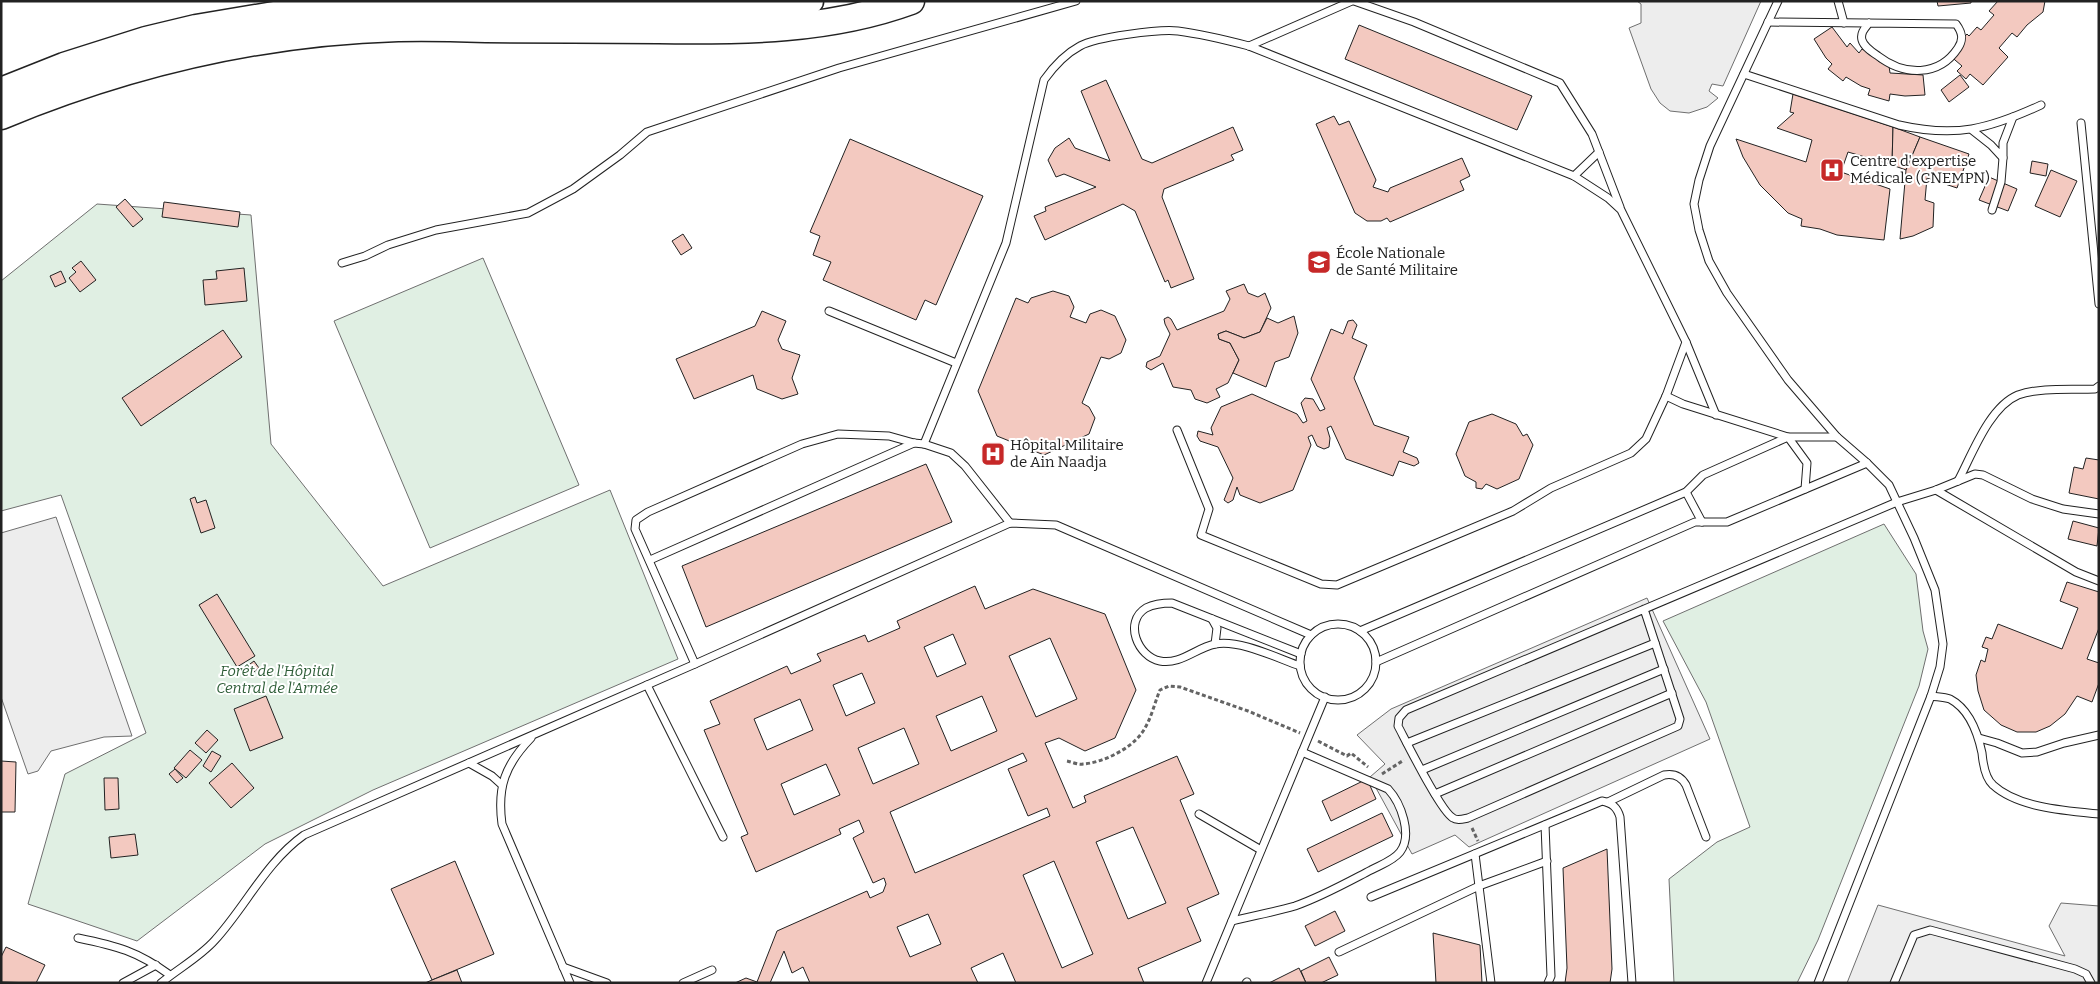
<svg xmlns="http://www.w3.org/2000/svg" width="2100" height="984" viewBox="0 0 2100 984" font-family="Bitter,serif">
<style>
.green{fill:#e0efe3;stroke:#6f6f6f}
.parking{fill:#ededed;stroke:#6f6f6f}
.building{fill:#f3c9c0;stroke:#222;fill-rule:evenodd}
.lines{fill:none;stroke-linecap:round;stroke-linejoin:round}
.lane-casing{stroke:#222;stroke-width:9}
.highway-casing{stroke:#222;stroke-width:29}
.path{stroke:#646464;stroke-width:3;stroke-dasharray:4 2.5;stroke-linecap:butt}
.lane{stroke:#fff;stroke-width:7}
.highway{stroke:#fff;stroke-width:26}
.labels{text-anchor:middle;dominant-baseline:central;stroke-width:4;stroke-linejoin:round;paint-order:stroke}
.poi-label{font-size:15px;fill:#222;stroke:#fff;text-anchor:start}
.park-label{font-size:15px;font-style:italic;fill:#2f5e38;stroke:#fff}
</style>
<rect width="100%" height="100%" fill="#fff"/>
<g class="green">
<path d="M 97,204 L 251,215 L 271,444 L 383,586 L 610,490 L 678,659 L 373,790 L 265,844 L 137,941 L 28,904 L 65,774 L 146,733 L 61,495 L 1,511 L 1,281 Z"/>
<path d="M 483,258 L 579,485 L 430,548 L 334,321 Z"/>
<path d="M 1884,524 L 1916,574 L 1923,631 L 1928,649 L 1919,686 L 1818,940 L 1797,983 L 1674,983 L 1669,879 L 1717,842 L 1750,827 L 1706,702 L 1663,621 Z"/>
</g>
<g class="parking">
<path d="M 1637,1 L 1761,1 L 1723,86 L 1712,84 L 1709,91 L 1718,98 L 1707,107 L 1689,113 L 1670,111 L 1660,103 L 1651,89 L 1629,28 L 1641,23 L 1641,4 Z"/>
<path d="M 56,517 L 132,736 L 104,737 L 51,751 L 38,771 L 28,774 L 1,697 L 1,533 Z"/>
<path d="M 1647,598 L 1710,739 L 1469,847 L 1455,835 L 1412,854 L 1370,777 L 1385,764 L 1357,735 L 1391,709 Z"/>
<path d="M 2061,903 L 2099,906 L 2099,983 L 1847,983 L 1878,905 L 2065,956 L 2049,926 Z"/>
</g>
<g class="building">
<path d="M 1937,1 L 1971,1 L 1971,3 L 1938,6 Z"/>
<path d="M 1998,1 L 2045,1 L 2043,12 L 2027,25 L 2017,37 L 2012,33 L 1999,48 L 2008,57 L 1983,85 L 1970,74 L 1966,79 L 1957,71 L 1962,66 L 1948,54 L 1967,34 L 1969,36 L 1977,27 L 1981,30 L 1994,15 L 1989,11 Z"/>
<path d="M 1359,25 L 1532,96 L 1517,130 L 1345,59 Z"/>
<path d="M 1832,27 L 1847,47 L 1850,43 L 1859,53 L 1862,49 L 1879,58 L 1878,61 L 1889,66 L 1890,73 L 1923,75 L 1925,95 L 1905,96 L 1890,94 L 1889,101 L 1868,95 L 1870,89 L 1861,86 L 1846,77 L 1843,81 L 1828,69 L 1832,64 L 1826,58 L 1814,39 Z"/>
<path d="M 1960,75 L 1969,87 L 1949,102 L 1941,90 Z"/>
<path d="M 1106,80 L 1142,159 L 1152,163 L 1233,127 L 1243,150 L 1231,155 L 1234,160 L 1164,189 L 1162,197 L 1194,279 L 1171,288 L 1168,280 L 1165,282 L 1135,211 L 1123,204 L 1045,240 L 1034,216 L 1046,211 L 1045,207 L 1096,187 L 1064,174 L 1056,177 L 1048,160 L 1055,148 L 1069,138 L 1075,148 L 1110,161 L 1081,91 Z"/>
<path d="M 1793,94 L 1893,127 L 1892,165 L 1848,152 L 1841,172 L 1890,189 L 1884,240 L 1837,235 L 1820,229 L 1801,226 L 1802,219 L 1788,213 L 1760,185 L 1743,157 L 1736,139 L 1806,162 L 1812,140 L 1777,128 L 1794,113 L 1790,112 Z"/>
<path d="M 1334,116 L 1339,125 L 1349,121 L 1376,180 L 1373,187 L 1388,192 L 1390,188 L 1462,158 L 1470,176 L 1460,181 L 1464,190 L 1390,222 L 1387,218 L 1381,221 L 1367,221 L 1355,213 L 1316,124 Z"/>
<path d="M 1893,127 L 1920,137 L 1906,170 L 1892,165 Z"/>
<path d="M 1920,137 L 1969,154 L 1957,188 L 1927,178 L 1925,200 L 1934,203 L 1933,227 L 1913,236 L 1900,239 L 1906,170 Z"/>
<path d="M 850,139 L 983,196 L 936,305 L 925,300 L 916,320 L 823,280 L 831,262 L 813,255 L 820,236 L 810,232 Z"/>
<path d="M 2032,161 L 2048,164 L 2046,176 L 2030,173 Z"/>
<path d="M 2051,170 L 2077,181 L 2060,217 L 2035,206 Z"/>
<path d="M 1989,177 L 2017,189 L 2008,211 L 1979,200 Z"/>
<path d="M 125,199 L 143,219 L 133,227 L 116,207 Z"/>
<path d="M 164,202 L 240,212 L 238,227 L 162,217 Z"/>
<path d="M 683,234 L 692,248 L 681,255 L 672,241 Z"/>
<path d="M 81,261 L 96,280 L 80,292 L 69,278 L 76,272 L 72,268 Z"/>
<path d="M 244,268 L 247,301 L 205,305 L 203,280 L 217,279 L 216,271 Z"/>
<path d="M 61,271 L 66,282 L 55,287 L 50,276 Z"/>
<path d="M 1244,284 L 1248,293 L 1258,297 L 1265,293 L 1271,308 L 1260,332 L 1244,338 L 1226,331 L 1218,334 L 1219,339 L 1230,343 L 1239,360 L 1228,383 L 1216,389 L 1220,397 L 1207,403 L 1195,399 L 1191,390 L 1173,387 L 1163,363 L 1151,370 L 1146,367 L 1147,362 L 1160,356 L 1170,334 L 1165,324 L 1164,319 L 1168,317 L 1171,319 L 1177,330 L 1224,311 L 1230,299 L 1226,291 Z"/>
<path d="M 1053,291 L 1069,296 L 1074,307 L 1070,317 L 1086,323 L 1090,314 L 1101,310 L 1115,316 L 1126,340 L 1121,353 L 1109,359 L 1101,357 L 1082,403 L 1089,407 L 1095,418 L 1089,434 L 1044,455 L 997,436 L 978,391 L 1016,298 L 1028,303 L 1031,298 Z"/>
<path d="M 762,311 L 786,321 L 778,340 L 782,349 L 800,355 L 792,378 L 798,394 L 782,399 L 757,389 L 753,375 L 694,399 L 676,359 L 755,326 Z"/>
<path d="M 1294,316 L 1298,333 L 1289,357 L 1275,362 L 1266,387 L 1233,373 L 1239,360 L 1230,343 L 1219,339 L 1218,334 L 1226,331 L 1244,338 L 1260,332 L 1267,318 L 1278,323 Z"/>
<path d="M 1353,320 L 1357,325 L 1352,338 L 1367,345 L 1354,378 L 1374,425 L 1409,437 L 1403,452 L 1417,458 L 1419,463 L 1414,466 L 1399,461 L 1393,476 L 1346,459 L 1331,426 L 1327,428 L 1330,438 L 1329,447 L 1324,449 L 1317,446 L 1312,435 L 1308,437 L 1311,445 L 1293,490 L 1260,503 L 1240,495 L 1237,487 L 1233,500 L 1228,503 L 1224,500 L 1233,478 L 1218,447 L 1200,441 L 1197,436 L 1198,431 L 1213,435 L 1211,428 L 1221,407 L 1252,394 L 1297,414 L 1303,423 L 1307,421 L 1301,403 L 1305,398 L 1313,399 L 1320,411 L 1325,409 L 1311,379 L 1331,329 L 1343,334 L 1348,321 Z"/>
<path d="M 223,330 L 242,357 L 141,426 L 122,398 Z"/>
<path d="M 1492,414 L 1516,424 L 1523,436 L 1527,434 L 1533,445 L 1519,479 L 1497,489 L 1486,484 L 1482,489 L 1476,488 L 1476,482 L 1465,476 L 1456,454 L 1469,422 Z"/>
<path d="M 2086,458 L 2099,460 L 2099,499 L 2069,493 L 2074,467 L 2083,469 Z"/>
<path d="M 926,464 L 952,522 L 706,627 L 682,566 Z"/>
<path d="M 195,497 L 197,503 L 206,500 L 215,528 L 201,533 L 190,499 Z"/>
<path d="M 2073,521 L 2099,528 L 2097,546 L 2068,539 Z"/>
<path d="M 2067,582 L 2099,592 L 2099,628 L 2087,659 L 2099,663 L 2099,683 L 2092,702 L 2077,696 L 2065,714 L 2050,726 L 2036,732 L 2017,732 L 2001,725 L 1984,710 L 1978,691 L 1976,675 L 1981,660 L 1985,662 L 1988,649 L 1982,647 L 1986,637 L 1992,639 L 1998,624 L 2062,649 L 2078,608 L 2060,601 Z"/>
<path d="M 975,586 L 985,609 L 1033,589 L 1105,614 L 1136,690 L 1115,738 L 1085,751 L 1059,738 L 1045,743 L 1073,808 L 1086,802 L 1084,796 L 1177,756 L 1194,794 L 1180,800 L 1219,894 L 1187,908 L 1201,941 L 1138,968 L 1144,983 L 1016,983 L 1003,953 L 971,968 L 978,983 L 810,983 L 803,967 L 792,973 L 784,951 L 770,983 L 735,983 L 746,978 L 757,982 L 777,931 L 867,891 L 870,898 L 883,892 L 886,884 L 884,878 L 873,883 L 853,838 L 864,832 L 859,820 L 839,829 L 841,834 L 756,872 L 741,837 L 748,834 L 704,730 L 720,724 L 710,701 L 787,666 L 791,674 L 821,661 L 817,654 L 865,635 L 868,642 L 900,628 L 897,621 ZM 953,634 L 966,664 L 937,677 L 924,647 ZM 1050,638 L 1077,699 L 1036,717 L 1009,656 ZM 862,673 L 875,703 L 846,716 L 833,685 ZM 982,696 L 997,731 L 951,751 L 936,716 ZM 800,699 L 813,730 L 767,750 L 754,719 ZM 904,728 L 919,764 L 873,784 L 858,748 ZM 1023,753 L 1027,761 L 1008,769 L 1028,816 L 1047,808 L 1050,816 L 915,873 L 890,812 ZM 826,764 L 840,795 L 794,815 L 781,784 ZM 1133,827 L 1166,903 L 1128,919 L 1096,842 ZM 1054,861 L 1093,954 L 1062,968 L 1023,875 ZM 928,914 L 941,944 L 910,957 L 897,927 Z"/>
<path d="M 217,594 L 255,656 L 237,667 L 199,605 Z"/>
<path d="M 254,661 L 259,668 L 247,677 L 242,670 Z"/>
<path d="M 266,696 L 283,738 L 250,751 L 234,709 Z"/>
<path d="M 207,730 L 218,740 L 206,753 L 195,743 Z"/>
<path d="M 190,750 L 202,760 L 186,778 L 174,768 Z"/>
<path d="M 212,751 L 221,756 L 211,772 L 203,766 Z"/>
<path d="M 1,761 L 16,762 L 15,812 L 1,812 Z"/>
<path d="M 232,763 L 254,788 L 231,808 L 209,783 Z"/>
<path d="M 175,769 L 183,778 L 177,783 L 169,774 Z"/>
<path d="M 104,778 L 118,778 L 119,809 L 105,810 Z"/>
<path d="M 1367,779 L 1376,799 L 1331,821 L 1322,801 Z"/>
<path d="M 1382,813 L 1393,836 L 1318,872 L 1307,849 Z"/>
<path d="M 135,834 L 138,855 L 111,858 L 109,837 Z"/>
<path d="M 1607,849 L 1612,969 L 1610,983 L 1565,983 L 1567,968 L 1563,868 Z"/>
<path d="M 455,861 L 494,954 L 432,980 L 391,889 Z"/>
<path d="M 1335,911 L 1345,931 L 1315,946 L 1305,926 Z"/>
<path d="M 1433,933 L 1480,945 L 1482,983 L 1436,983 Z"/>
<path d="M 6,947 L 45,965 L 36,983 L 1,982 L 1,957 Z"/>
<path d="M 1329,957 L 1338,975 L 1321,983 L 1306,983 L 1301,971 Z"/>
<path d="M 1299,968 L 1306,983 L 1269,983 Z"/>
<path d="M 457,970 L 462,983 L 425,983 L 432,980 Z"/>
</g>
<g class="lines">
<g class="lane-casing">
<g id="lane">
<path d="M 1354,1 L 1414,22 L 1560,83 L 1592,134 L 1620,207"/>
<path d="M 1778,1 L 1710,146 L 1699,180 L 1694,204 L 1699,230 L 1709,261 L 1727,293 L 1788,380 L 1837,437 L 1867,463 L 1889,485 L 1914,538 L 1935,590 L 1943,644 L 1940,667 L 1931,696 L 1818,983"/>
<path d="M 1838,1 L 1844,23"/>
<path d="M 1768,22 L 1956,24 C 1962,32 1964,39 1958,48 C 1939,77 1904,76 1878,56 C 1872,52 1864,47 1862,40 C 1860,33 1865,28 1869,23"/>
<path d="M 1249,46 L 1352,1"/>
<path d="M 1744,74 L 1899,125 C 1956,138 1989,129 2041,105"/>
<path d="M 2081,123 L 2099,304"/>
<path d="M 1972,130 L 1991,145 L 2003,158 L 2003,143 L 2013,117"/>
<path d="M 1574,176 L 1599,152"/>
<path d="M 1992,210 L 2001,182 L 2003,158"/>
<path d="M 342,263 L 365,256 L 388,245 L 436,230 L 528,213 L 573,189 L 620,155 L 647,132 L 839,68 L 1076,1"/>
<path d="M 829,311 L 956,363"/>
<path d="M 1666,396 L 1683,404 L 1788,437 L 1837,437"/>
<path d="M 1177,430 L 1209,509 L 1201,535 L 1321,584 L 1337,585 L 1513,511 L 1551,488 L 1631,453 L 1646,439 L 1666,396 L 1686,342"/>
<path d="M 924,444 L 1006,243 L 1044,80 C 1054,66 1065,54 1080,46 C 1096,37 1159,29 1178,31 C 1202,34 1226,40 1249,46 L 1574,176 L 1608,198 L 1621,210 L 1686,342 L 1716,415"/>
<path d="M 1958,481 C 1972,455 1989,407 2018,395 C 2041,387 2070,390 2095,389 L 2099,386"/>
<path d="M 1936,490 L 2076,572 L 2099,581"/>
<path d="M 1686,492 L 1702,522"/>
<path d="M 650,560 L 914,443"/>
<path d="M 1644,609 L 1680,719 L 1678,726 L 1468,818 C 1463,819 1457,821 1453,818 C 1441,812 1406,741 1398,726 L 1399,718 L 1406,710 L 1897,502 L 1936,490 L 1975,474 L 1983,475 L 2032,499 L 2063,509 L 2099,514"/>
<path d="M 1212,619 L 1217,628 L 1215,644"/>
<circle cx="1338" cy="662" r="38"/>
<path d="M 1360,631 L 1686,492 L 1703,475 L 1788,437 L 1807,463 L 1805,489"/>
<path d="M 1376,662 L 1695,522 L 1727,522 L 1867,463"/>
<path d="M 695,664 L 635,529 L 636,520 L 648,512 L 802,444 L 838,434 L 889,436 L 914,443 L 924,444 L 951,453 L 965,466 L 1010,523"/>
<path d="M 1300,666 C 1277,658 1239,639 1215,644 C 1196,648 1180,665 1160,661 C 1138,657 1123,622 1146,608 C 1154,604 1162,603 1172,603 L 1301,654"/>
<path d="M 647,685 L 723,837"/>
<path d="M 1931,696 C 1937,697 1944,697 1950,699 C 1969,709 1978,734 1982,753 C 1983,764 1985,778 1993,785 C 2018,808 2067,811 2099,814"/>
<path d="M 531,738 C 505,765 497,787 502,824 L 570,983"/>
<path d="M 1979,738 L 1997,743 L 2022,753 L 2037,752 L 2064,743 L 2099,735"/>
<path d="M 1407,743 L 1655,643"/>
<path d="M 469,763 L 492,776 L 502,785"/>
<path d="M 1422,770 L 1664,669"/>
<path d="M 1435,794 L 1672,693"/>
<path d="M 1608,802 L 1664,775 C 1674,773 1681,776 1686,785 L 1706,837"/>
<path d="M 1199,814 L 1261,850"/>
<path d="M 1545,825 L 1551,976 L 1548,983"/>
<path d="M 1475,854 L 1491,983"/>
<path d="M 1371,897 L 1602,801 C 1612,803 1617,807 1620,817 L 1632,983"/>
<path d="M 1232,921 C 1252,916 1274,912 1295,906 C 1321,897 1346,883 1371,870 C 1380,865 1393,861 1400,852 C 1413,835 1401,803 1388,789 L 1302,752"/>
<path d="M 78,938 C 117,946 137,951 170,975"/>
<path d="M 1339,952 L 1479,886 L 1547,861"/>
<path d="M 563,967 L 607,983"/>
<path d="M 123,983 L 156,965"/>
<path d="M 161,983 C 179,968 200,957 215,940 C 246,906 266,862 304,835 L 695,664 L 1010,523 L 1056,525 L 1311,635"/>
<path d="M 683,983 L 712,970"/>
<path d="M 1206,983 L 1325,697"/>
<path d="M 1246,983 L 1247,982"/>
<path d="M 1894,983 L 1914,935 L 1930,930 L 2075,969 L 2086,974 L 2091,983"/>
</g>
</g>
<g class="highway-casing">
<g id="highway">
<path d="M 1,91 L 64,66 L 146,40 L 196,28 L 298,11 L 399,4 L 732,8 L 810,1"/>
<path d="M 1,116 C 129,63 260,32 398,28 C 427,27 457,28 486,29 C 544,29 601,30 659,30 C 744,31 829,31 911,1"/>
</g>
</g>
<g class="path">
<path d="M 1318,741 L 1347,756 L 1351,753 L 1368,767"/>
<path d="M 1067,761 C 1072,762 1078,765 1083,764 C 1102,763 1130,749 1141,734 C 1151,721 1154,704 1160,690 L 1169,686 L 1180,687 L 1248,711 L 1300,733"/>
<path d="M 1382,774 L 1404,760"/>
<path d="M 1472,828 L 1478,841"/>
</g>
<use href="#lane" class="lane"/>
<use href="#highway" class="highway"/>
</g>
<defs>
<g id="hospital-square" transform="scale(1.25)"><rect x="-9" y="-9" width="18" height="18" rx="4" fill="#c62828" stroke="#fff"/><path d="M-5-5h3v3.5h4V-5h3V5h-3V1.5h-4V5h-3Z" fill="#fff"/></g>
<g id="university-square" transform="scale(1.25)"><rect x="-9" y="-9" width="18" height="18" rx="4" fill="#c62828" stroke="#fff"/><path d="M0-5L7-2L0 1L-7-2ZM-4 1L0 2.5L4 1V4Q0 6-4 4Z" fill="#fff"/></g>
</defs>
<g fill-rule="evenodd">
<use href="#hospital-square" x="1832" y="170"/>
<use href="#university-square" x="1319" y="262"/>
<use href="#hospital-square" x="993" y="454"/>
</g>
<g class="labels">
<g class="poi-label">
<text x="1850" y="161">Centre d'expertise<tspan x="1850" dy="17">Médicale (CNEMPN)</tspan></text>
<text x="1336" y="253">École Nationale<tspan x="1336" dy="17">de Santé Militaire</tspan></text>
<text x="1010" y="445">Hôpital Militaire<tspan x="1010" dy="17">de Ain Naadja</tspan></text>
</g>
<g class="park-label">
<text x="277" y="671">Forêt de l'Hôpital<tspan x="277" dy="17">Central de l'Armée</tspan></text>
</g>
</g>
<rect width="2100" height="984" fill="none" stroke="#222222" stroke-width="5"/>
</svg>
